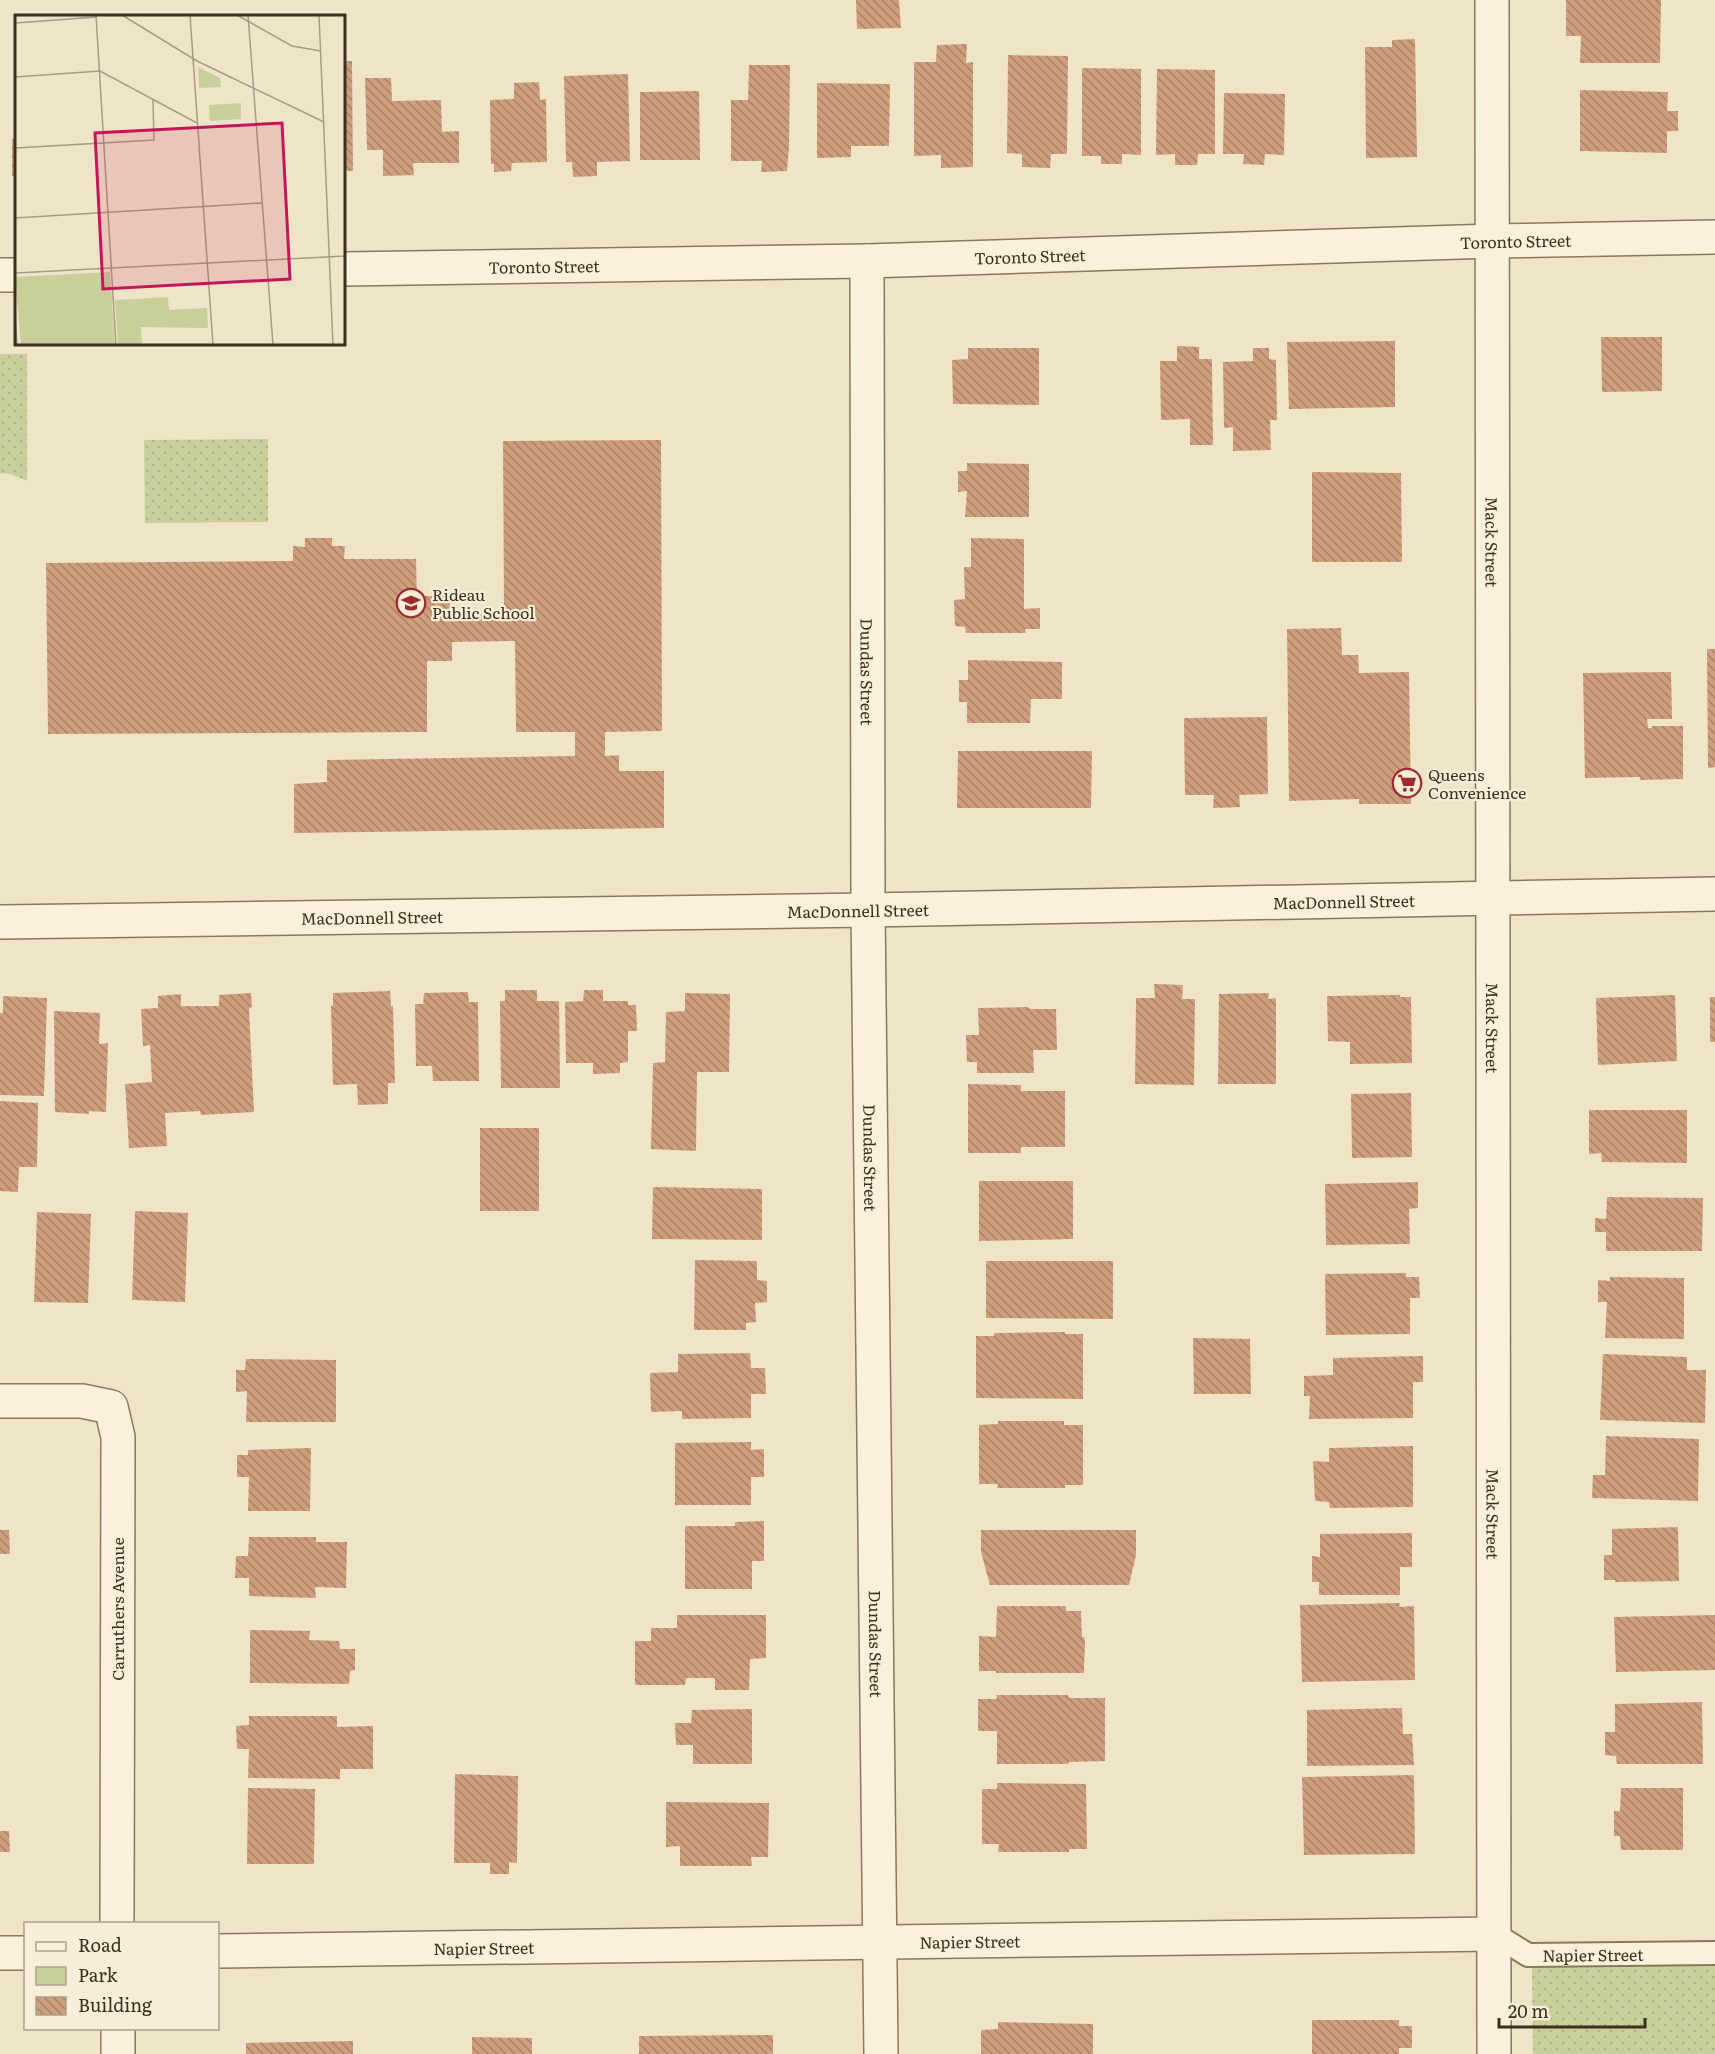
<svg xmlns="http://www.w3.org/2000/svg" width="1715" height="2054" viewBox="0 0 1715 2054" font-family="Literata,serif">
<style>
.green{fill:url(#green-dots)}
.building{fill:url(#building-back-hatch)}
.lines{fill:none;stroke-linecap:round;stroke-linejoin:round}
.service-casing{stroke:#8d765c;stroke-width:26}
.minor-casing{stroke:#8d765c;stroke-width:36}
.service{stroke:#faf1dc;stroke-width:22}
.minor{stroke:#faf1dc;stroke-width:33}
.labels{text-anchor:middle;dominant-baseline:central;stroke-width:4.5;stroke-linejoin:round;paint-order:stroke}
.street-label{font-size:16px;fill:#3d2e20;stroke:#f7eed8}
.poi-label{font-size:16px;fill:#3d2e20;stroke:#f7eed8;text-anchor:start}
.inset-road{fill:none;stroke:#a89b85;stroke-width:1.5}
.view{fill:#c2185b;fill-opacity:0.15;stroke:#c2185b;stroke-width:3}
.inset-edge{fill:none;stroke:#3d2e20;stroke-width:3}
</style>
<defs>
<pattern id="green-dots" width="8" height="8" patternUnits="userSpaceOnUse" patternTransform="scale(1.5)"><rect width="8" height="8" fill="#c9cf9b"/><path d="M2 2h.1M6 6h.1" fill="none" stroke="#aeb285" stroke-width="1.8" stroke-linecap="round"/></pattern>
<pattern id="building-back-hatch" width="6" height="6" patternUnits="userSpaceOnUse" patternTransform="scale(1.5)"><rect width="6" height="6" fill="#cf9f7d"/><path d="M-1 5l2 2M0 0l6 6M5-1l2 2" fill="none" stroke="#a98266"/></pattern>
</defs>
<rect width="100%" height="100%" fill="#f0e4c8"/>
<g class="green">
<path d="M 0,354 L 27,354 L 27,481 L 11,474 L 0,473 Z"/>
<path d="M 268,439 L 268,522 L 145,523 L 144,440 Z"/>
<path d="M 1715,1964 L 1715,2054 L 1533,2054 L 1532,1967 Z"/>
</g>
<g class="building">
<path d="M 856,0 L 899,0 L 901,28 L 857,29 Z"/>
<path d="M 1566,0 L 1661,0 L 1660,63 L 1580,63 L 1581,36 L 1566,36 Z"/>
<path d="M 1415,39 L 1417,157 L 1366,158 L 1365,47 L 1392,47 L 1392,40 Z"/>
<path d="M 967,44 L 966,63 L 973,62 L 973,167 L 941,168 L 941,155 L 914,156 L 914,62 L 936,62 L 937,45 Z"/>
<path d="M 1008,55 L 1068,56 L 1067,154 L 1051,154 L 1050,168 L 1022,167 L 1022,154 L 1007,153 Z"/>
<path d="M 344,61 L 352,61 L 353,171 L 344,171 Z"/>
<path d="M 749,65 L 790,65 L 789,147 L 787,171 L 761,172 L 762,161 L 731,161 L 731,100 L 748,100 Z"/>
<path d="M 1082,68 L 1141,69 L 1141,155 L 1122,154 L 1122,164 L 1101,164 L 1101,156 L 1082,156 Z"/>
<path d="M 1157,69 L 1215,70 L 1215,154 L 1198,154 L 1197,165 L 1175,165 L 1175,154 L 1156,155 Z"/>
<path d="M 628,74 L 630,161 L 597,162 L 597,176 L 573,177 L 572,162 L 566,162 L 564,76 Z"/>
<path d="M 365,78 L 391,78 L 392,101 L 441,100 L 442,132 L 459,131 L 459,163 L 413,163 L 414,175 L 383,176 L 383,150 L 367,150 Z"/>
<path d="M 539,82 L 540,100 L 546,99 L 547,162 L 512,163 L 511,171 L 494,172 L 494,164 L 491,164 L 490,100 L 514,99 L 514,83 Z"/>
<path d="M 817,83 L 890,84 L 889,146 L 851,146 L 851,157 L 817,158 Z"/>
<path d="M 1580,90 L 1668,92 L 1667,111 L 1678,111 L 1678,131 L 1667,131 L 1667,153 L 1580,151 Z"/>
<path d="M 699,91 L 700,160 L 640,160 L 640,92 Z"/>
<path d="M 1224,93 L 1285,94 L 1284,155 L 1265,154 L 1264,165 L 1243,164 L 1244,154 L 1223,154 Z"/>
<rect x="12" y="139" width="4" height="37"/>
<path d="M 1601,337 L 1662,337 L 1662,391 L 1602,392 Z"/>
<path d="M 1395,341 L 1395,407 L 1289,409 L 1287,342 Z"/>
<path d="M 1177,346 L 1199,347 L 1199,359 L 1212,359 L 1213,445 L 1190,445 L 1190,419 L 1161,420 L 1160,361 L 1177,361 Z"/>
<path d="M 968,348 L 1039,348 L 1039,405 L 953,404 L 952,360 L 968,359 Z"/>
<path d="M 1253,348 L 1269,348 L 1269,359 L 1276,360 L 1277,420 L 1270,420 L 1271,450 L 1233,451 L 1233,427 L 1224,428 L 1223,362 L 1253,361 Z"/>
<path d="M 661,440 L 662,731 L 605,732 L 605,756 L 619,755 L 619,771 L 664,771 L 664,828 L 294,833 L 294,784 L 327,782 L 327,760 L 575,756 L 575,732 L 516,732 L 515,641 L 452,642 L 452,661 L 427,661 L 427,732 L 48,734 L 46,563 L 293,561 L 293,546 L 305,547 L 305,538 L 332,538 L 332,546 L 345,546 L 344,559 L 416,559 L 417,596 L 450,596 L 450,615 L 504,614 L 503,441 Z"/>
<path d="M 967,463 L 1029,464 L 1029,517 L 965,517 L 967,491 L 958,492 L 958,471 L 967,471 Z"/>
<path d="M 1312,472 L 1401,473 L 1402,562 L 1312,562 Z"/>
<path d="M 971,538 L 1024,539 L 1024,609 L 1040,608 L 1040,629 L 1025,629 L 1026,633 L 966,633 L 965,627 L 955,626 L 954,600 L 965,599 L 964,567 L 971,567 Z"/>
<path d="M 1341,628 L 1342,655 L 1358,655 L 1359,673 L 1409,672 L 1411,804 L 1359,804 L 1359,799 L 1289,801 L 1287,629 Z"/>
<path d="M 1707,649 L 1715,649 L 1715,767 L 1708,768 Z"/>
<path d="M 968,660 L 1062,662 L 1062,699 L 1031,699 L 1030,723 L 967,723 L 967,702 L 959,702 L 959,680 L 968,680 Z"/>
<path d="M 1671,672 L 1672,719 L 1647,719 L 1648,728 L 1652,728 L 1652,726 L 1683,726 L 1683,779 L 1640,780 L 1640,777 L 1585,778 L 1583,673 Z"/>
<path d="M 1267,717 L 1268,794 L 1239,795 L 1240,807 L 1213,808 L 1214,795 L 1185,795 L 1184,718 Z"/>
<path d="M 958,751 L 1092,751 L 1091,808 L 957,808 Z"/>
<path d="M 1154,984 L 1183,985 L 1182,999 L 1195,999 L 1194,1085 L 1135,1084 L 1136,998 L 1155,998 Z"/>
<path d="M 505,990 L 537,990 L 537,1001 L 559,1001 L 560,1088 L 501,1088 L 500,1001 L 505,1001 Z"/>
<path d="M 584,990 L 603,990 L 603,1001 L 628,1001 L 628,1005 L 636,1005 L 637,1031 L 628,1031 L 628,1062 L 620,1063 L 620,1073 L 593,1074 L 593,1063 L 566,1063 L 565,1002 L 583,1001 Z"/>
<path d="M 390,991 L 391,1006 L 393,1006 L 395,1083 L 388,1083 L 388,1104 L 358,1105 L 357,1084 L 333,1085 L 331,1006 L 333,1006 L 333,993 Z"/>
<path d="M 468,992 L 469,1002 L 478,1002 L 479,1081 L 433,1081 L 432,1066 L 416,1066 L 415,1004 L 423,1004 L 424,993 Z"/>
<path d="M 251,993 L 252,1007 L 249,1008 L 254,1112 L 201,1115 L 200,1111 L 165,1113 L 167,1146 L 129,1148 L 125,1084 L 152,1082 L 150,1045 L 143,1046 L 141,1009 L 158,1008 L 158,996 L 181,994 L 181,1006 L 219,1006 L 219,995 Z"/>
<path d="M 685,993 L 730,994 L 729,1072 L 697,1072 L 696,1151 L 651,1149 L 653,1063 L 665,1062 L 666,1012 L 685,1011 Z"/>
<path d="M 1269,993 L 1268,999 L 1276,998 L 1276,1084 L 1218,1084 L 1219,994 Z"/>
<path d="M 1400,995 L 1400,997 L 1411,997 L 1412,1063 L 1350,1064 L 1350,1042 L 1328,1041 L 1327,996 Z"/>
<path d="M 1675,995 L 1677,1061 L 1598,1065 L 1596,998 Z"/>
<path d="M 3,996 L 47,998 L 44,1096 L 0,1095 L 0,1013 L 3,1013 Z"/>
<rect x="1710" y="997" width="5" height="45"/>
<path d="M 1027,1007 L 1031,1009 L 1056,1009 L 1057,1050 L 1033,1050 L 1034,1073 L 977,1073 L 977,1062 L 967,1062 L 966,1035 L 979,1035 L 978,1008 Z"/>
<path d="M 54,1011 L 100,1013 L 99,1044 L 108,1043 L 106,1112 L 89,1111 L 89,1114 L 55,1112 Z"/>
<path d="M 968,1084 L 1021,1085 L 1021,1091 L 1065,1091 L 1065,1147 L 1021,1147 L 1021,1153 L 968,1153 Z"/>
<path d="M 1411,1093 L 1412,1157 L 1352,1158 L 1351,1094 Z"/>
<path d="M 0,1101 L 38,1103 L 37,1167 L 19,1167 L 18,1192 L 0,1191 Z"/>
<path d="M 1589,1110 L 1687,1110 L 1687,1163 L 1602,1162 L 1601,1153 L 1589,1154 Z"/>
<rect x="480" y="1128" width="59" height="83"/>
<path d="M 979,1181 L 1073,1181 L 1073,1239 L 979,1241 Z"/>
<path d="M 1418,1182 L 1418,1208 L 1409,1209 L 1410,1244 L 1326,1245 L 1325,1184 Z"/>
<path d="M 653,1187 L 762,1189 L 762,1240 L 652,1239 Z"/>
<path d="M 1607,1197 L 1703,1198 L 1702,1251 L 1606,1251 L 1606,1232 L 1595,1232 L 1595,1218 L 1606,1219 Z"/>
<path d="M 135,1211 L 188,1213 L 185,1302 L 132,1300 Z"/>
<path d="M 37,1212 L 91,1214 L 88,1303 L 34,1302 Z"/>
<path d="M 695,1260 L 757,1261 L 757,1280 L 767,1281 L 767,1302 L 755,1303 L 756,1322 L 746,1323 L 746,1330 L 694,1330 Z"/>
<path d="M 986,1261 L 1113,1261 L 1113,1319 L 986,1318 Z"/>
<path d="M 1406,1273 L 1406,1277 L 1419,1277 L 1420,1298 L 1410,1298 L 1410,1334 L 1326,1335 L 1325,1274 Z"/>
<path d="M 1610,1277 L 1684,1278 L 1684,1339 L 1605,1338 L 1607,1302 L 1598,1302 L 1598,1280 L 1610,1281 Z"/>
<path d="M 1065,1332 L 1065,1334 L 1083,1334 L 1083,1399 L 976,1398 L 976,1336 L 994,1336 L 994,1333 Z"/>
<path d="M 1193,1338 L 1250,1339 L 1251,1394 L 1194,1394 Z"/>
<path d="M 750,1353 L 751,1368 L 765,1368 L 766,1394 L 751,1394 L 751,1418 L 682,1419 L 682,1411 L 651,1412 L 650,1373 L 678,1372 L 678,1354 Z"/>
<path d="M 1603,1354 L 1687,1357 L 1687,1370 L 1706,1370 L 1705,1423 L 1600,1420 Z"/>
<path d="M 1423,1356 L 1423,1382 L 1413,1382 L 1413,1418 L 1309,1419 L 1310,1396 L 1304,1396 L 1304,1376 L 1333,1375 L 1333,1358 Z"/>
<path d="M 246,1359 L 336,1360 L 336,1422 L 246,1422 L 247,1391 L 236,1392 L 236,1370 L 245,1370 Z"/>
<path d="M 998,1421 L 1064,1421 L 1064,1425 L 1083,1425 L 1083,1485 L 1065,1485 L 1065,1488 L 997,1488 L 998,1484 L 979,1484 L 979,1425 L 998,1424 Z"/>
<path d="M 1606,1436 L 1699,1439 L 1698,1501 L 1592,1498 L 1593,1475 L 1605,1475 Z"/>
<path d="M 751,1442 L 751,1450 L 764,1449 L 764,1477 L 751,1477 L 751,1505 L 675,1505 L 675,1443 Z"/>
<path d="M 1413,1446 L 1413,1507 L 1330,1508 L 1329,1502 L 1315,1501 L 1313,1461 L 1329,1462 L 1329,1448 Z"/>
<path d="M 311,1448 L 310,1511 L 248,1511 L 249,1477 L 237,1477 L 237,1455 L 248,1455 L 248,1450 Z"/>
<path d="M 764,1521 L 764,1561 L 752,1561 L 752,1589 L 685,1589 L 685,1526 L 735,1526 L 735,1522 Z"/>
<path d="M 1678,1527 L 1679,1581 L 1615,1582 L 1615,1580 L 1604,1580 L 1604,1555 L 1612,1555 L 1612,1529 Z"/>
<path d="M 0,1530 L 9,1530 L 10,1554 L 0,1554 Z"/>
<path d="M 981,1530 L 1136,1530 L 1136,1555 L 1129,1585 L 990,1585 L 981,1552 Z"/>
<path d="M 1412,1533 L 1412,1567 L 1400,1567 L 1400,1595 L 1319,1595 L 1319,1582 L 1312,1582 L 1312,1556 L 1320,1557 L 1320,1534 Z"/>
<path d="M 249,1537 L 316,1537 L 316,1542 L 347,1542 L 346,1588 L 315,1587 L 316,1598 L 249,1596 L 249,1578 L 235,1578 L 236,1556 L 248,1556 Z"/>
<path d="M 1400,1603 L 1399,1607 L 1414,1606 L 1415,1680 L 1302,1682 L 1300,1605 Z"/>
<path d="M 997,1606 L 1066,1606 L 1066,1611 L 1081,1611 L 1082,1637 L 1084,1637 L 1085,1641 L 1084,1673 L 996,1673 L 996,1671 L 979,1671 L 979,1636 L 996,1637 Z"/>
<path d="M 677,1615 L 766,1615 L 766,1658 L 750,1659 L 749,1690 L 715,1690 L 715,1678 L 686,1678 L 685,1685 L 635,1685 L 635,1641 L 651,1641 L 651,1628 L 677,1628 Z"/>
<path d="M 1715,1615 L 1715,1670 L 1616,1672 L 1614,1617 Z"/>
<path d="M 250,1630 L 310,1631 L 309,1640 L 339,1641 L 340,1649 L 355,1649 L 355,1670 L 350,1671 L 349,1684 L 250,1683 Z"/>
<path d="M 996,1695 L 1068,1695 L 1069,1698 L 1105,1698 L 1105,1761 L 1069,1762 L 1068,1764 L 997,1764 L 997,1731 L 978,1731 L 978,1699 L 997,1699 Z"/>
<path d="M 1702,1702 L 1703,1764 L 1617,1764 L 1616,1756 L 1605,1755 L 1605,1732 L 1615,1732 L 1615,1704 Z"/>
<path d="M 1402,1708 L 1403,1734 L 1412,1734 L 1414,1765 L 1307,1766 L 1307,1710 Z"/>
<path d="M 752,1709 L 752,1764 L 693,1764 L 693,1745 L 676,1745 L 675,1723 L 691,1723 L 692,1710 Z"/>
<path d="M 249,1716 L 337,1716 L 337,1727 L 373,1726 L 373,1769 L 340,1769 L 340,1779 L 248,1778 L 249,1749 L 237,1749 L 236,1726 L 249,1725 Z"/>
<path d="M 455,1774 L 518,1776 L 517,1863 L 509,1862 L 509,1874 L 490,1874 L 490,1863 L 454,1863 Z"/>
<path d="M 1414,1775 L 1415,1854 L 1304,1855 L 1302,1777 Z"/>
<path d="M 997,1783 L 1086,1784 L 1087,1849 L 1069,1849 L 1069,1852 L 998,1852 L 999,1844 L 982,1844 L 982,1789 L 997,1789 Z"/>
<path d="M 248,1788 L 315,1789 L 314,1864 L 247,1864 Z"/>
<path d="M 1621,1788 L 1683,1788 L 1683,1850 L 1621,1850 L 1620,1836 L 1614,1836 L 1614,1811 L 1620,1811 Z"/>
<path d="M 666,1802 L 769,1803 L 768,1857 L 751,1857 L 752,1866 L 680,1866 L 680,1846 L 666,1847 Z"/>
<path d="M 0,1831 L 9,1831 L 10,1852 L 0,1852 Z"/>
<path d="M 1312,2020 L 1399,2020 L 1399,2026 L 1412,2026 L 1412,2048 L 1399,2048 L 1399,2054 L 1312,2054 Z"/>
<path d="M 998,2022 L 1093,2024 L 1093,2054 L 981,2054 L 981,2030 L 998,2029 Z"/>
<path d="M 773,2035 L 773,2054 L 639,2054 L 639,2036 Z"/>
<path d="M 472,2037 L 532,2038 L 532,2054 L 472,2054 Z"/>
<path d="M 353,2041 L 353,2054 L 246,2054 L 246,2043 Z"/>
</g>
<g class="lines">
<g class="service-casing">
<g id="service">
<path id="s1" d="M 1494,1934 L 1528,1955 L 1715,1953"/>
</g>
</g>
<g class="minor-casing">
<g id="minor">
<path id="s2" d="M 1492,0 L 1494,2054"/>
<path id="s3" d="M 867,261 L 868,910 L 881,2054"/>
<path id="s4" d="M 344,269 L 867,261 L 1492,241 L 1715,237"/>
<path d="M 0,275 L 16,275"/>
<path id="s5" d="M 0,922 L 868,910 L 1715,894"/>
<path d="M 0,1401 L 82,1401 L 111,1407 L 118,1437 L 117,1924"/>
<path id="s6" d="M 218,1951 L 1494,1934"/>
<path d="M 0,1953 L 26,1953"/>
<path d="M 118,2028 L 118,2054"/>
</g>
</g>
<use href="#service" class="service"/>
<use href="#minor" class="minor"/>
</g>
<defs>
<g id="school-ring" transform="scale(1.5)"><circle r="9.5" fill="#f7eed8" stroke="#9e2a2b" stroke-width="1.5"/><path d="M0-5L7-2L0 1L-7-2ZM-4 1L0 2.5L4 1V4Q0 6-4 4Z" fill="#9e2a2b"/></g>
<g id="supermarket-ring" transform="scale(1.5)"><circle r="9.5" fill="#f7eed8" stroke="#9e2a2b" stroke-width="1.5"/><path d="M-6-5.5h2.5l.6 2H6L4.5 2H-2.5L-4.4-4H-6ZM-1.5 3.2a1.3 1.3 0 1 0 .1 0ZM3 3.2a1.3 1.3 0 1 0 .1 0Z" fill="#9e2a2b"/></g>
</defs>
<g fill-rule="evenodd">
<use href="#school-ring" x="411" y="603"/>
<use href="#supermarket-ring" x="1407" y="783"/>
</g>
<g class="labels">
<g class="street-label">
<text stroke="none"><textPath href="#s4" startOffset="1172">Toronto Street</textPath></text>
<text stroke="none"><textPath href="#s4" startOffset="686">Toronto Street</textPath></text>
<text stroke="none"><textPath href="#s4" startOffset="200">Toronto Street</textPath></text>
<text stroke="none"><textPath href="#s2" startOffset="542">Mack Street</textPath></text>
<text stroke="none"><textPath href="#s3" startOffset="411">Dundas Street</textPath></text>
<text stroke="none"><textPath href="#s5" startOffset="1344">MacDonnell Street</textPath></text>
<text stroke="none"><textPath href="#s5" startOffset="858">MacDonnell Street</textPath></text>
<text stroke="none"><textPath href="#s5" startOffset="372">MacDonnell Street</textPath></text>
<text stroke="none"><textPath href="#s2" startOffset="1028">Mack Street</textPath></text>
<text stroke="none"><textPath href="#s3" startOffset="897">Dundas Street</textPath></text>
<text stroke="none"><textPath href="#s2" startOffset="1514">Mack Street</textPath></text>
<text transform="translate(117 1609) rotate(-90)">Carruthers Avenue</text>
<text stroke="none"><textPath href="#s3" startOffset="1383">Dundas Street</textPath></text>
<text stroke="none"><textPath href="#s6" startOffset="752">Napier Street</textPath></text>
<text stroke="none"><textPath href="#s6" startOffset="266">Napier Street</textPath></text>
<text stroke="none"><textPath href="#s1" startOffset="105">Napier Street</textPath></text>
</g>
<g class="poi-label">
<text x="432" y="594">Rideau<tspan x="432" dy="18">Public School</tspan></text>
<text x="1428" y="774">Queens<tspan x="1428" dy="18">Convenience</tspan></text>
</g>
</g>
<g transform="translate(15 15)">
<rect width="330" height="330" fill="#f0e4c8"/>
<path d="M 183,52 L 205,63 L 206,72 L 184,73 ZM 95,257 L 100,330 L 6,330 L 0,262 ZM 153,282 L 154,295 L 192,293 L 193,313 L 126,312 L 127,330 L 103,330 L 100,285 Z" fill="#c9cf9b"/>
<path d="M 226,88 L 226,104 L 195,106 L 194,90 Z" fill="#c9cf9b"/>
<path class="inset-road" d="M 81,0 L 101,330M 107,0 L 182,46 L 309,107M 175,0 L 198,330M 222,0 L 277,31 L 306,36M 233,0 L 258,330M 304,0 L 318,330M 0,8 L 82,2M 0,62 L 85,56 L 182,108M 0,133 L 139,125 L 138,84M 0,203 L 247,188M 0,258 L 330,241M 0,298 L 2,330"/>
<path class="view" d="M 267,108 L 275,264 L 88,274 L 80,118 Z"/>
<rect width="330" height="330" class="inset-edge"/>
</g>
<rect x="24" y="1922" width="195" height="108" fill="#f7eed8" stroke="#ada18e" stroke-width="1.5"/>
<rect x="36" y="1942" width="30" height="9" fill="#faf1dc" stroke="#ada18e" stroke-width="1.5"/>
<text x="78" y="1952" font-size="18" fill="#3d2e20">Road</text>
<rect x="36" y="1967" width="30" height="18" fill="#c9cf9b" stroke="#ada18e" stroke-width="1.5"/>
<text x="78" y="1982" font-size="18" fill="#3d2e20">Park</text>
<rect x="36" y="1997" width="30" height="18" fill="url(#building-back-hatch)" stroke="#ada18e" stroke-width="1.5"/>
<text x="78" y="2012" font-size="18" fill="#3d2e20">Building</text>
<path d="M1499 2018v9h146v-9" fill="none" stroke="#3d2e20" stroke-width="3"/>
<text x="1508" y="2018" font-size="18" fill="#3d2e20" stroke="#f7eed8" stroke-width="4.5" paint-order="stroke">20 m</text>
</svg>
